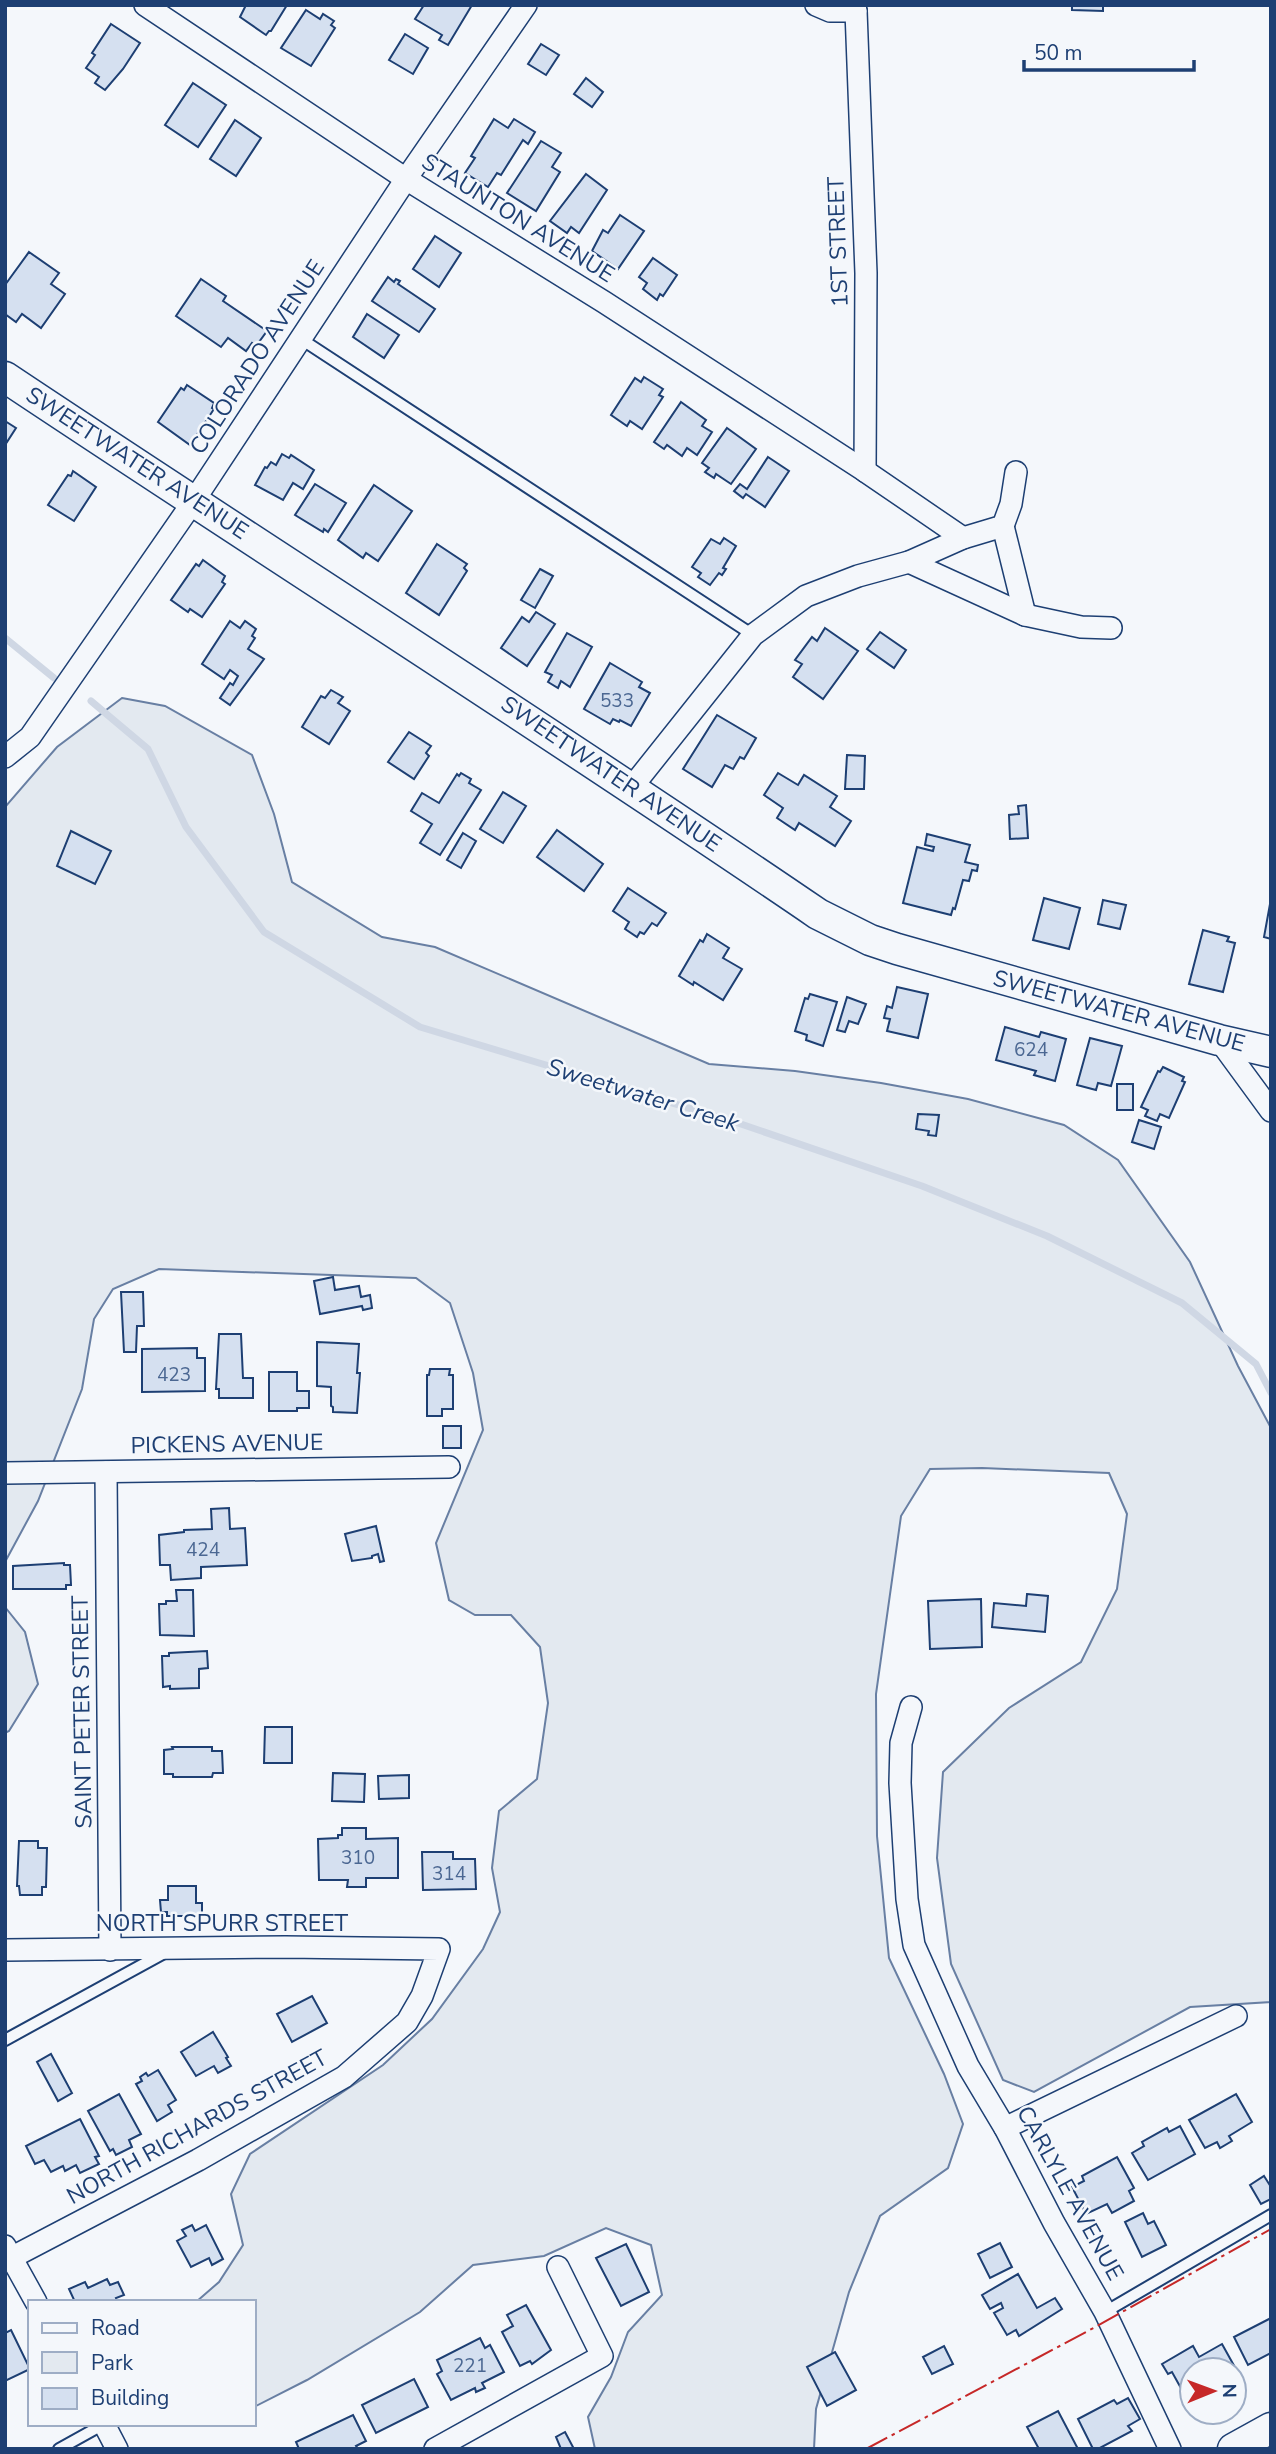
<svg xmlns="http://www.w3.org/2000/svg" width="1276" height="2454" viewBox="0 0 1276 2454" font-family="'Nunito Sans',sans-serif">
<style>
.green{fill:#e3e9f0;stroke:#687fa3;stroke-width:2}
.lines{fill:none;stroke-linecap:round;stroke-linejoin:round}
.stream{stroke:#cfd7e4;stroke-width:7}
.building{fill:#d5e0f0;stroke:#1d3f73;stroke-width:2}
.lane-casing{stroke:#1d3f73;stroke-width:14}
.street-casing{stroke:#1d3f73;stroke-width:24}
.secondary-casing{stroke:#1d3f73;stroke-width:33}
.lane{stroke:#f4f7fb;stroke-width:10}
.street{stroke:#f4f7fb;stroke-width:21}
.secondary{stroke:#f4f7fb;stroke-width:30}
.power{stroke:#c62828;stroke-width:2;stroke-dasharray:24 5 3.5 5;stroke-linecap:butt}
.labels{text-anchor:middle;dominant-baseline:central;stroke-width:5;stroke-linejoin:round;paint-order:stroke}
.number-label{font-size:19px;fill:#4b6792}
.street-label{font-size:23px;fill:#1d3f73;stroke:#f4f7fb}
.water-label{font-size:24px;font-style:italic;fill:#1d3f73;stroke:#f4f7fb}
</style>
<rect width="100%" height="100%" fill="#f4f7fb"/>
<g class="green">
<path d="M 122,698 L 165,706 L 252,755 L 274,814 L 292,882 L 382,937 L 435,947 L 709,1064 L 795,1071 L 881,1083 L 968,1099 L 1064,1125 L 1118,1160 L 1190,1262 L 1238,1366 L 1271,1428 L 1271,2002 L 1190,2007 L 1034,2092 L 1003,2080 L 951,1964 L 937,1858 L 943,1772 L 1009,1708 L 1081,1662 L 1117,1589 L 1127,1514 L 1109,1473 L 982,1468 L 930,1469 L 901,1516 L 876,1694 L 877,1836 L 889,1958 L 944,2074 L 963,2124 L 948,2168 L 880,2216 L 849,2292 L 816,2409 L 814,2449 L 595,2449 L 588,2417 L 611,2377 L 628,2332 L 662,2295 L 651,2245 L 606,2228 L 544,2256 L 473,2265 L 420,2312 L 307,2380 L 254,2407 L 254,2302 L 196,2302 L 219,2282 L 243,2245 L 231,2194 L 250,2154 L 383,2065 L 432,2019 L 483,1949 L 500,1912 L 492,1868 L 499,1811 L 537,1779 L 548,1703 L 540,1647 L 511,1615 L 475,1615 L 449,1600 L 436,1543 L 483,1430 L 473,1373 L 450,1303 L 416,1278 L 159,1269 L 113,1289 L 94,1319 L 82,1389 L 38,1501 L 5,1562 L 5,807 L 57,747 Z"/>
<path d="M 5,1607 L 25,1632 L 38,1684 L 9,1731 L 5,1733 Z"/>
</g>
<g class="lines">
<g class="stream">
<path d="M 5,638 L 54,678"/>
<path d="M 91,701 L 148,749 L 186,827 L 264,932 L 420,1027 L 735,1122 L 922,1186 L 1047,1236 L 1182,1303 L 1256,1364 L 1271,1393"/>
</g>
</g>
<g class="building">
<path d="M 246,5 L 287,5 L 271,31 L 269,31 L 266,35 L 240,17 Z"/>
<path d="M 424,5 L 472,5 L 448,45 L 439,40 L 442,35 L 415,19 Z"/>
<path d="M 1072,5 L 1103,5 L 1103,11 L 1072,10 Z"/>
<path d="M 306,10 L 320,19 L 323,14 L 334,21 L 331,25 L 335,28 L 311,66 L 281,48 Z"/>
<path d="M 111,24 L 140,43 L 123,69 L 105,90 L 95,83 L 99,77 L 86,68 L 95,55 L 92,53 Z"/>
<path d="M 405,34 L 428,48 L 413,74 L 389,60 Z"/>
<path d="M 541,44 L 559,55 L 546,75 L 528,64 Z"/>
<path d="M 586,78 L 603,92 L 592,107 L 574,94 Z"/>
<path d="M 193,83 L 226,105 L 198,147 L 165,125 Z"/>
<path d="M 494,119 L 508,128 L 514,119 L 535,132 L 528,144 L 523,140 L 501,175 L 497,173 L 488,187 L 465,173 L 475,158 L 471,156 Z"/>
<path d="M 235,120 L 261,138 L 236,176 L 210,159 Z"/>
<path d="M 541,141 L 561,153 L 552,167 L 560,172 L 536,211 L 507,193 Z"/>
<path d="M 586,174 L 607,190 L 579,233 L 571,227 L 567,233 L 550,221 Z"/>
<path d="M 620,215 L 644,231 L 618,269 L 592,251 L 603,230 L 608,233 Z"/>
<path d="M 435,236 L 461,253 L 439,287 L 413,269 Z"/>
<path d="M 29,252 L 59,273 L 51,284 L 65,294 L 41,328 L 22,314 L 16,322 L 5,314 L 5,285 Z"/>
<path d="M 653,258 L 677,275 L 663,296 L 660,294 L 657,300 L 643,289 L 647,283 L 639,277 Z"/>
<path d="M 388,277 L 394,282 L 396,279 L 400,281 L 398,284 L 435,309 L 419,332 L 372,301 Z"/>
<path d="M 201,279 L 226,296 L 223,301 L 267,331 L 256,346 L 252,343 L 246,351 L 228,338 L 221,347 L 176,316 Z"/>
<path d="M 367,314 L 399,335 L 384,358 L 353,337 Z"/>
<path d="M 644,377 L 663,389 L 659,395 L 663,397 L 642,429 L 630,421 L 627,426 L 611,415 L 635,378 L 641,382 Z"/>
<path d="M 187,385 L 214,403 L 212,408 L 214,409 L 190,445 L 158,422 L 181,388 L 184,390 Z"/>
<path d="M 681,402 L 706,420 L 702,426 L 712,432 L 697,455 L 687,448 L 682,456 L 667,445 L 664,449 L 654,442 Z"/>
<path d="M 5,421 L 16,428 L 5,445 Z"/>
<path d="M 727,428 L 756,449 L 731,484 L 716,474 L 714,478 L 705,472 L 709,468 L 702,463 Z"/>
<path d="M 282,454 L 289,458 L 291,455 L 314,470 L 303,489 L 293,483 L 283,500 L 255,485 L 265,467 L 267,468 L 271,462 L 276,465 Z"/>
<path d="M 768,457 L 789,471 L 765,507 L 746,494 L 743,498 L 734,491 L 740,484 L 747,489 Z"/>
<path d="M 73,471 L 96,487 L 74,521 L 48,505 L 68,475 L 71,476 Z"/>
<path d="M 315,484 L 346,503 L 328,532 L 324,529 L 323,532 L 295,515 Z"/>
<path d="M 374,485 L 412,511 L 378,561 L 366,553 L 363,558 L 338,540 Z"/>
<path d="M 724,538 L 736,546 L 723,568 L 726,569 L 722,575 L 719,573 L 710,585 L 698,577 L 701,573 L 692,567 L 711,539 L 720,544 Z"/>
<path d="M 437,544 L 467,564 L 464,568 L 467,571 L 439,615 L 406,593 Z"/>
<path d="M 203,560 L 225,576 L 222,582 L 225,584 L 202,617 L 190,609 L 188,612 L 171,600 L 196,564 L 199,566 Z"/>
<path d="M 540,569 L 553,576 L 535,608 L 521,600 Z"/>
<path d="M 536,612 L 555,624 L 527,666 L 501,648 L 522,617 L 529,622 Z"/>
<path d="M 230,621 L 240,628 L 245,621 L 256,629 L 252,636 L 255,638 L 248,649 L 264,659 L 230,705 L 220,698 L 230,683 L 233,685 L 238,676 L 230,670 L 224,679 L 202,664 Z"/>
<path d="M 825,628 L 858,651 L 823,699 L 793,677 L 802,664 L 795,660 L 812,637 L 817,641 Z"/>
<path d="M 880,632 L 906,650 L 894,668 L 867,649 Z"/>
<path d="M 567,633 L 592,647 L 570,687 L 561,681 L 558,688 L 548,682 L 552,675 L 545,672 Z"/>
<path d="M 610,663 L 642,682 L 639,687 L 650,693 L 631,726 L 620,720 L 619,722 L 613,719 L 610,724 L 584,709 Z"/>
<path d="M 331,690 L 343,697 L 338,703 L 350,711 L 329,744 L 302,727 L 321,696 L 325,698 Z"/>
<path d="M 717,715 L 756,738 L 744,759 L 740,757 L 733,769 L 725,765 L 712,787 L 683,769 Z"/>
<path d="M 409,732 L 431,746 L 426,753 L 429,756 L 414,779 L 388,762 Z"/>
<path d="M 847,755 L 865,756 L 864,789 L 845,789 Z"/>
<path d="M 461,773 L 471,779 L 469,783 L 481,790 L 440,855 L 420,843 L 432,824 L 411,811 L 422,793 L 439,803 L 457,774 L 459,776 Z"/>
<path d="M 778,773 L 798,785 L 804,775 L 837,796 L 830,807 L 851,821 L 835,846 L 799,823 L 795,830 L 777,818 L 783,808 L 764,795 Z"/>
<path d="M 503,792 L 526,806 L 503,843 L 480,829 Z"/>
<path d="M 1026,805 L 1028,838 L 1010,839 L 1009,815 L 1019,814 L 1018,806 Z"/>
<path d="M 557,830 L 603,864 L 584,891 L 537,857 Z"/>
<path d="M 71,831 L 111,851 L 95,884 L 57,866 Z"/>
<path d="M 463,833 L 476,841 L 461,868 L 447,860 Z"/>
<path d="M 927,834 L 970,845 L 965,862 L 978,865 L 977,871 L 972,870 L 969,881 L 963,880 L 955,909 L 953,908 L 951,915 L 903,903 L 917,847 L 933,851 L 934,847 L 925,845 Z"/>
<path d="M 628,888 L 666,913 L 657,926 L 652,923 L 644,934 L 640,932 L 637,937 L 625,929 L 629,922 L 613,911 Z"/>
<path d="M 1044,898 L 1080,908 L 1069,949 L 1033,940 Z"/>
<path d="M 1103,900 L 1126,905 L 1120,929 L 1098,924 Z"/>
<path d="M 1270,904 L 1271,904 L 1271,939 L 1264,937 Z"/>
<path d="M 1203,930 L 1229,937 L 1227,941 L 1235,943 L 1223,992 L 1189,984 Z"/>
<path d="M 707,934 L 729,948 L 723,958 L 742,969 L 723,1000 L 694,982 L 693,985 L 679,976 L 700,940 L 703,942 Z"/>
<path d="M 897,987 L 928,994 L 918,1038 L 887,1031 L 890,1019 L 884,1018 L 887,1006 L 892,1008 Z"/>
<path d="M 810,994 L 837,1002 L 823,1046 L 806,1040 L 807,1035 L 795,1031 L 805,998 L 808,999 Z"/>
<path d="M 847,997 L 866,1004 L 858,1024 L 849,1021 L 845,1032 L 837,1030 Z"/>
<path d="M 1005,1027 L 1039,1037 L 1041,1032 L 1066,1039 L 1055,1081 L 1034,1075 L 1036,1071 L 996,1060 Z"/>
<path d="M 1090,1038 L 1122,1046 L 1111,1086 L 1098,1083 L 1096,1090 L 1077,1085 Z"/>
<path d="M 1163,1067 L 1184,1077 L 1182,1081 L 1185,1082 L 1169,1118 L 1160,1114 L 1157,1121 L 1145,1116 L 1148,1110 L 1141,1107 L 1158,1071 L 1160,1072 Z"/>
<rect x="1117" y="1084" width="16" height="26"/>
<path d="M 918,1114 L 939,1115 L 936,1136 L 928,1135 L 929,1131 L 916,1129 Z"/>
<path d="M 1139,1120 L 1161,1127 L 1154,1149 L 1132,1142 Z"/>
<path d="M 333,1277 L 335,1290 L 359,1286 L 361,1297 L 370,1295 L 372,1308 L 363,1310 L 362,1306 L 320,1314 L 314,1281 Z"/>
<path d="M 121,1292 L 143,1292 L 144,1326 L 137,1326 L 136,1352 L 124,1352 Z"/>
<path d="M 219,1334 L 241,1334 L 243,1378 L 253,1378 L 253,1398 L 219,1398 L 219,1389 L 216,1389 Z"/>
<path d="M 317,1342 L 359,1344 L 357,1373 L 360,1373 L 357,1413 L 333,1412 L 333,1407 L 331,1406 L 331,1387 L 317,1386 Z"/>
<path d="M 197,1348 L 197,1358 L 205,1358 L 205,1391 L 142,1392 L 142,1349 Z"/>
<path d="M 430,1369 L 450,1369 L 449,1375 L 453,1375 L 453,1409 L 442,1409 L 442,1416 L 427,1416 L 427,1375 L 429,1375 Z"/>
<path d="M 269,1372 L 297,1372 L 297,1391 L 309,1391 L 309,1408 L 297,1408 L 297,1411 L 269,1411 Z"/>
<rect x="443" y="1426" width="18" height="22"/>
<path d="M 229,1508 L 230,1529 L 245,1528 L 247,1565 L 201,1567 L 201,1578 L 171,1580 L 170,1565 L 160,1565 L 159,1535 L 184,1532 L 184,1530 L 212,1529 L 211,1509 Z"/>
<path d="M 376,1526 L 384,1561 L 380,1562 L 378,1554 L 372,1556 L 372,1558 L 352,1561 L 345,1534 Z"/>
<path d="M 64,1563 L 64,1565 L 70,1565 L 71,1585 L 66,1585 L 66,1589 L 13,1589 L 13,1566 Z"/>
<path d="M 176,1590 L 193,1590 L 194,1636 L 160,1635 L 159,1604 L 166,1604 L 166,1601 L 177,1601 Z"/>
<path d="M 1027,1594 L 1048,1596 L 1045,1632 L 992,1627 L 994,1603 L 1026,1606 Z"/>
<path d="M 981,1599 L 982,1647 L 930,1649 L 928,1601 Z"/>
<path d="M 207,1651 L 208,1668 L 199,1669 L 199,1688 L 170,1689 L 170,1686 L 163,1687 L 162,1656 L 169,1656 L 169,1653 Z"/>
<path d="M 265,1727 L 292,1727 L 292,1763 L 264,1763 Z"/>
<path d="M 172,1747 L 212,1747 L 212,1751 L 222,1751 L 223,1773 L 213,1773 L 212,1777 L 173,1777 L 173,1774 L 164,1774 L 164,1750 L 173,1749 Z"/>
<path d="M 333,1773 L 365,1774 L 364,1802 L 332,1801 Z"/>
<path d="M 409,1775 L 409,1798 L 379,1799 L 378,1776 Z"/>
<path d="M 342,1828 L 366,1828 L 366,1839 L 398,1838 L 398,1878 L 366,1878 L 366,1887 L 347,1887 L 348,1880 L 319,1880 L 318,1839 L 338,1838 L 338,1835 L 342,1835 Z"/>
<path d="M 19,1841 L 38,1841 L 38,1848 L 47,1848 L 46,1887 L 42,1887 L 42,1895 L 20,1895 L 19,1886 L 17,1886 Z"/>
<path d="M 422,1852 L 453,1852 L 453,1859 L 475,1859 L 476,1889 L 423,1890 Z"/>
<path d="M 168,1886 L 196,1886 L 196,1903 L 202,1903 L 202,1916 L 167,1916 L 167,1912 L 161,1912 L 160,1900 L 168,1900 Z"/>
<path d="M 312,1996 L 327,2023 L 292,2042 L 277,2014 Z"/>
<path d="M 213,2032 L 228,2057 L 226,2058 L 231,2066 L 218,2073 L 214,2066 L 196,2076 L 181,2052 Z"/>
<path d="M 51,2054 L 72,2093 L 58,2101 L 37,2062 Z"/>
<path d="M 158,2070 L 176,2100 L 168,2105 L 172,2112 L 157,2121 L 136,2084 L 142,2081 L 140,2077 L 146,2073 L 148,2076 Z"/>
<path d="M 119,2094 L 141,2134 L 129,2140 L 132,2147 L 116,2155 L 113,2149 L 110,2151 L 88,2111 Z"/>
<path d="M 1236,2094 L 1252,2122 L 1229,2136 L 1232,2141 L 1220,2148 L 1217,2142 L 1205,2148 L 1189,2120 Z"/>
<path d="M 80,2119 L 99,2156 L 95,2157 L 99,2164 L 80,2173 L 76,2165 L 65,2171 L 63,2166 L 51,2172 L 44,2160 L 35,2164 L 26,2146 Z"/>
<path d="M 1180,2126 L 1195,2154 L 1148,2180 L 1132,2153 L 1144,2146 L 1142,2142 L 1167,2128 L 1169,2132 Z"/>
<path d="M 1117,2157 L 1134,2188 L 1129,2191 L 1134,2201 L 1112,2213 L 1107,2204 L 1086,2214 L 1072,2187 L 1084,2181 L 1082,2176 Z"/>
<path d="M 1264,2176 L 1271,2187 L 1271,2199 L 1261,2204 L 1250,2185 Z"/>
<path d="M 1143,2213 L 1148,2224 L 1154,2221 L 1166,2245 L 1142,2257 L 1125,2222 Z"/>
<path d="M 192,2225 L 195,2231 L 206,2225 L 223,2259 L 212,2265 L 209,2258 L 191,2267 L 177,2241 L 186,2236 L 182,2230 Z"/>
<path d="M 1000,2243 L 1012,2267 L 990,2278 L 978,2254 Z"/>
<path d="M 626,2244 L 649,2292 L 621,2306 L 596,2258 Z"/>
<path d="M 1018,2274 L 1037,2308 L 1055,2298 L 1062,2309 L 1019,2336 L 1016,2330 L 1007,2335 L 994,2313 L 1003,2308 L 1001,2303 L 990,2309 L 982,2295 Z"/>
<path d="M 107,2279 L 110,2285 L 118,2282 L 124,2295 L 116,2298 L 118,2302 L 75,2302 L 69,2289 L 85,2282 L 88,2288 Z"/>
<path d="M 526,2305 L 551,2350 L 532,2364 L 530,2361 L 520,2366 L 502,2332 L 513,2326 L 507,2315 Z"/>
<path d="M 1271,2318 L 1271,2353 L 1248,2365 L 1234,2337 Z"/>
<path d="M 11,2330 L 30,2369 L 5,2381 L 5,2333 Z"/>
<path d="M 480,2338 L 485,2348 L 490,2345 L 504,2372 L 482,2383 L 485,2388 L 476,2392 L 475,2388 L 451,2400 L 437,2374 L 442,2371 L 437,2360 Z"/>
<path d="M 1222,2344 L 1237,2371 L 1192,2370 L 1192,2396 L 1187,2399 L 1172,2372 L 1168,2374 L 1162,2364 L 1193,2346 L 1199,2357 Z"/>
<path d="M 944,2346 L 953,2364 L 932,2374 L 923,2357 Z"/>
<path d="M 835,2352 L 856,2390 L 827,2406 L 807,2367 Z"/>
<path d="M 414,2379 L 428,2407 L 376,2433 L 362,2405 Z"/>
<path d="M 1128,2398 L 1140,2419 L 1128,2426 L 1132,2431 L 1098,2449 L 1093,2449 L 1078,2419 L 1114,2400 L 1117,2404 Z"/>
<path d="M 1058,2411 L 1078,2449 L 1039,2449 L 1027,2427 Z"/>
<path d="M 353,2415 L 366,2441 L 356,2446 L 358,2449 L 299,2449 L 296,2442 Z"/>
<path d="M 565,2432 L 574,2449 L 561,2449 L 556,2437 Z"/>
</g>
<g class="lines">
<g class="lane-casing">
<g id="lane">
<path d="M 301,339 L 753,635"/>
<path d="M 5,2040 L 164,1953"/>
<path d="M 1105,2312 L 1271,2215"/>
<path d="M 59,2449 L 104,2424"/>
</g>
</g>
<g class="street-casing">
<g id="street">
<path d="M 145,5 L 406,179 L 604,302 L 865,471 L 963,538"/>
<path d="M 816,5 L 830,11 L 856,11"/>
<path d="M 856,11 L 866,273 L 865,471"/>
<path d="M 1003,526 L 1025,615"/>
<path d="M 909,562 L 1025,615 L 1081,627 L 1111,628"/>
<path d="M 5,757 L 30,737 L 193,502 L 406,179 L 526,5"/>
<path d="M 632,787 L 753,635 L 806,596 L 858,576 L 909,562 L 963,538 L 1003,526 L 1011,504 L 1016,472"/>
<path d="M 1219,1040 L 1271,1111"/>
<path d="M 106,1472 L 110,1950"/>
<path d="M 5,1473 L 449,1467"/>
<path d="M 911,1707 L 901,1743 L 900,1783 L 907,1899 L 914,1945 L 968,2066 L 1005,2128 L 1054,2223 L 1105,2312 L 1170,2449"/>
<path d="M 5,1950 L 285,1947 L 439,1949 L 422,1996 L 407,2022 L 344,2077 L 198,2160 L 5,2261"/>
<path d="M 1005,2128 L 1236,2016"/>
<path d="M 5,2246 L 36,2302"/>
<path d="M 104,2424 L 117,2449"/>
<path d="M 435,2449 L 602,2356 L 558,2267"/>
</g>
</g>
<g class="secondary-casing">
<g id="secondary">
<path d="M 5,377 C 275,557 550,731 818,914 L 870,940 L 897,949 L 1219,1040 L 1271,1052"/>
<path d="M 1233,2449 L 1271,2428"/>
</g>
</g>
<use href="#lane" class="lane"/>
<use href="#street" class="street"/>
<use href="#secondary" class="secondary"/>
<path class="power" d="M 866,2449 L 1088,2331 L 1271,2229"/>
</g>
<g class="labels">
<g class="number-label">
<text x="617" y="701">533</text>
<text x="1031" y="1050">624</text>
<text x="174" y="1375">423</text>
<text x="203" y="1550">424</text>
<text x="358" y="1858">310</text>
<text x="449" y="1874">314</text>
<text x="470" y="2366">221</text>
</g>
<g class="street-label">
<text transform="translate(518 218) rotate(32)">STAUNTON AVENUE</text>
<text transform="translate(838 242) rotate(-92)">1ST STREET</text>
<text transform="translate(257 357) rotate(-57)">COLORADO AVENUE</text>
<text transform="translate(137 463) rotate(33)">SWEETWATER AVENUE</text>
<text transform="translate(611 774) rotate(34)">SWEETWATER AVENUE</text>
<text transform="translate(1119 1011) rotate(15)">SWEETWATER AVENUE</text>
<text transform="translate(227 1444) rotate(-1)">PICKENS AVENUE</text>
<text transform="translate(82 1712) rotate(-91)">SAINT PETER STREET</text>
<text x="222" y="1923">NORTH SPURR STREET</text>
<text transform="translate(197 2127) rotate(-29)">NORTH RICHARDS STREET</text>
<text transform="translate(1070 2193) rotate(61)">CARLYLE AVENUE</text>
</g>
<g class="water-label">
<text transform="translate(643 1095) rotate(17)">Sweetwater Creek</text>
</g>
</g>
<rect width="1276" height="2454" fill="none" stroke="#1d3f73" stroke-width="14"/>
<rect x="28" y="2300" width="228" height="126" fill="#f4f7fb" stroke="#9eadc5" stroke-width="2"/>
<rect x="42" y="2323" width="35" height="10" fill="#f4f7fb" stroke="#9eadc5" stroke-width="2"/>
<text x="91" y="2335" font-size="21" fill="#1d3f73">Road</text>
<rect x="42" y="2352" width="35" height="21" fill="#e3e9f0" stroke="#9eadc5" stroke-width="2"/>
<text x="91" y="2370" font-size="21" fill="#1d3f73">Park</text>
<rect x="42" y="2388" width="35" height="21" fill="#d5e0f0" stroke="#9eadc5" stroke-width="2"/>
<text x="91" y="2405" font-size="21" fill="#1d3f73">Building</text>
<g transform="translate(1213 2391) rotate(89)"><circle r="33" fill="#f4f7fb" stroke="#9eadc5" stroke-width="2"/>
<path d="M0-5L12 26L0 18L-12 26Z" fill="#c62828"/>
<text y="-10" font-size="19" font-weight="bold" text-anchor="middle" fill="#1d3f73">N</text>
</g>
<path d="M1024 60v10h170v-10" fill="none" stroke="#1d3f73" stroke-width="3.5"/>
<text x="1034" y="60" font-size="21" fill="#1d3f73" stroke="#f4f7fb" stroke-width="5" paint-order="stroke">50 m</text>
</svg>
